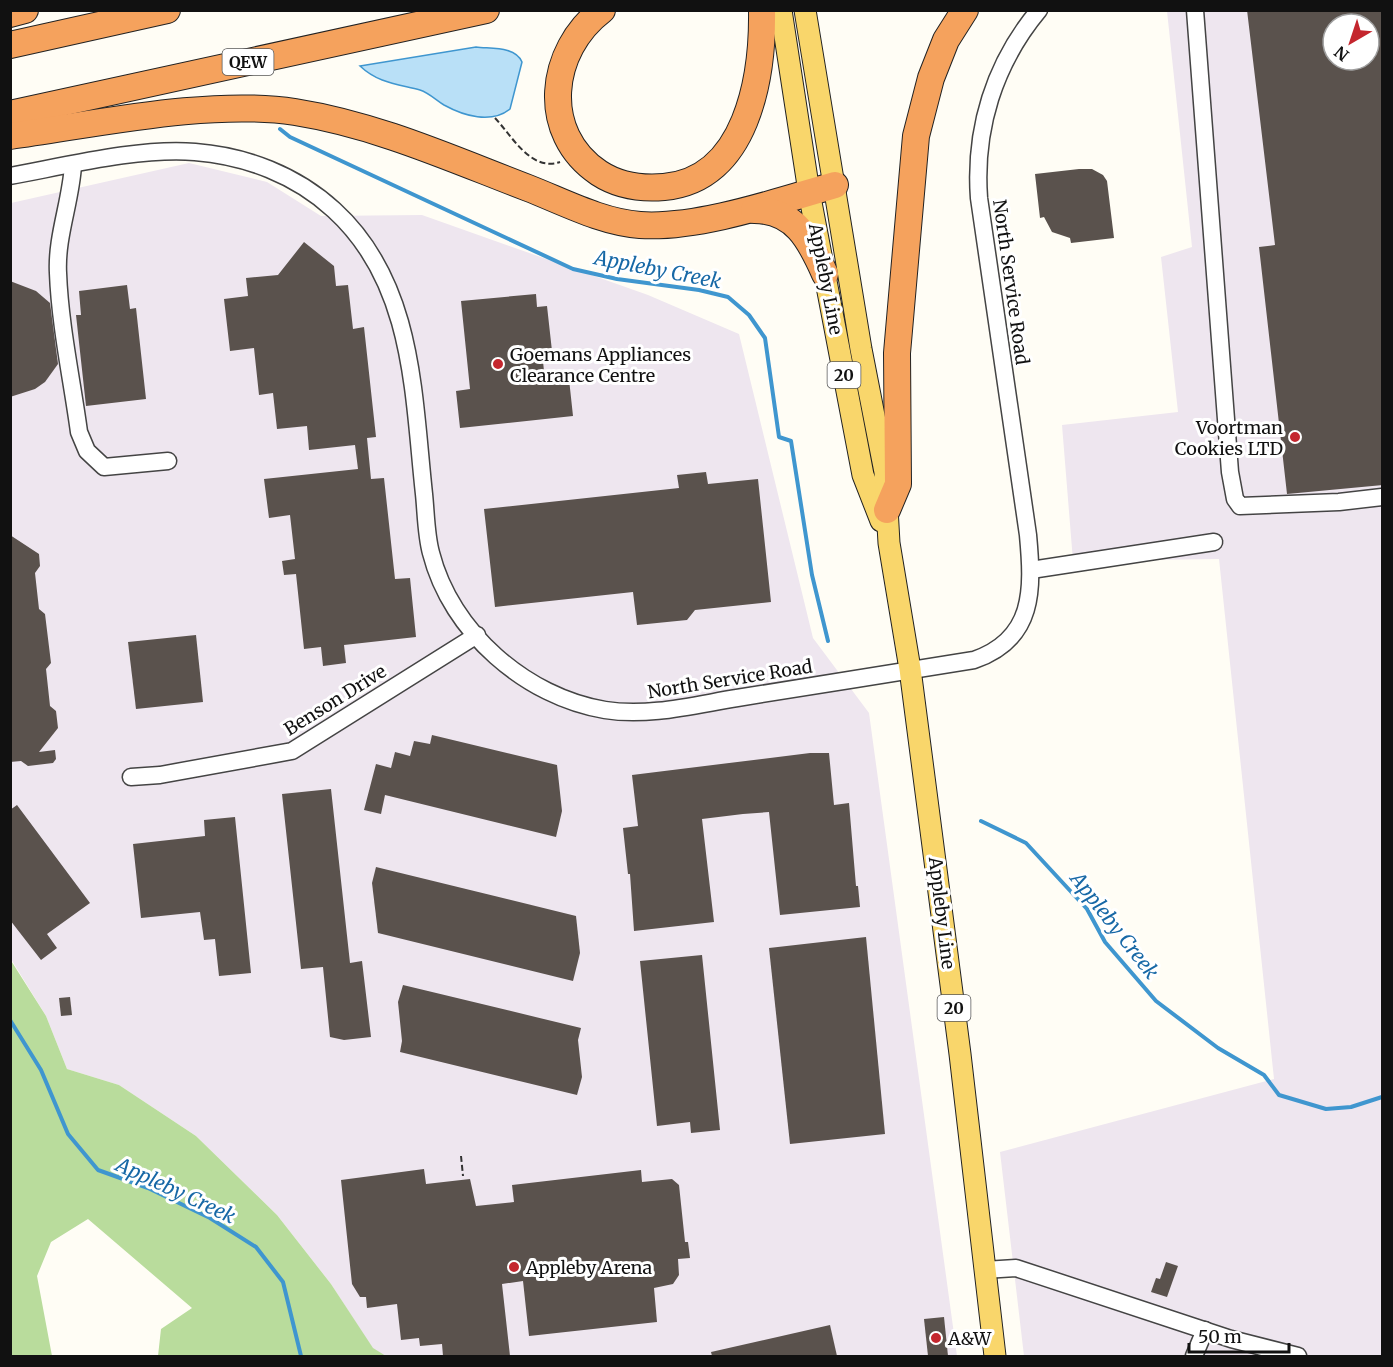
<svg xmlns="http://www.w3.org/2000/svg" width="1393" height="1367" viewBox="0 0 1393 1367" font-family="Merriweather,serif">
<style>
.industrial{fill:#eee6ef;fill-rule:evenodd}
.forest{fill:#b9dc9c}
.water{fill:#b9e0f7;stroke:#3f96cf;stroke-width:1.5}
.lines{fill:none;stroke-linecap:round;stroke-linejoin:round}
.stream{stroke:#3f96cf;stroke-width:4}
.building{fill:#5a524d;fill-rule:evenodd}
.minor-casing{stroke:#444;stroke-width:19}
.major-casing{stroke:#222;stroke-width:23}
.highway-casing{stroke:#222;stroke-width:28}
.path{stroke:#333;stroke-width:2;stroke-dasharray:6 3;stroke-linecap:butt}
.minor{stroke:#fff;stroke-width:16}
.major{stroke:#f9d66b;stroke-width:21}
.highway{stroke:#f5a25d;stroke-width:26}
.poi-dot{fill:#c4262e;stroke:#fff;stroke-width:2}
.labels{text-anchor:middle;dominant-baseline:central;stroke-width:6;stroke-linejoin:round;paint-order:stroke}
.shield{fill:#fff;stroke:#585858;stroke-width:1.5}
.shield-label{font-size:16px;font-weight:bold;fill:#111}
.street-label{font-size:18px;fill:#111;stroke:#fff}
.poi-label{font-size:18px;fill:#111;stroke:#fff;text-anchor:start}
.water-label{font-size:20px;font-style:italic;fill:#1768a6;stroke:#fff}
</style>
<rect width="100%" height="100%" fill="#fffdf5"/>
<g class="industrial">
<path d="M 1167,11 L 1382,11 L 1382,1356 L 1024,1356 L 1000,1152 L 1274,1079 L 1219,559 L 1073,561 L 1062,425 L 1178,412 L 1161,257 L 1192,247 ZM 1333,24 L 1369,24 L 1369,60 L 1333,60 Z"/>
<path d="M 189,163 L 267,182 L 321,216 L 422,215 L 648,295 L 739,334 L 813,638 L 869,713 L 957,1356 L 386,1356 L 373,1349 L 331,1284 L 277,1215 L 196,1136 L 119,1085 L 67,1069 L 46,1016 L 11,959 L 11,203 Z"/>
</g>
<path class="forest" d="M 10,959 L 46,1016 L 67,1069 L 119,1085 L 196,1136 L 277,1215 L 331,1284 L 373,1348 L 386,1356 L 158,1356 L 161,1329 L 192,1308 L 88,1219 L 51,1242 L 37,1276 L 52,1356 L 11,1356 Z"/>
<path class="water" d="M 476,47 C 491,49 515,46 522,62 L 510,109 C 491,124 464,116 444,105 C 436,100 429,93 420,90 C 397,84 378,83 360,66 Z"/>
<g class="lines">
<g class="stream">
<path d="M 280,129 L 290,137 L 573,269 L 617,279 L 699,290 L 728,297 L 749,315 L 765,338 L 779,437 L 791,441 L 812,575 L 828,641"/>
<path d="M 981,821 L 1026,843 L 1087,909 L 1105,942 L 1156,1001 L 1218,1048 L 1264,1075 L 1279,1095 L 1326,1109 L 1351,1107 L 1382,1097"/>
<path d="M 10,1020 L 41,1070 L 68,1134 L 98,1170 L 148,1188 L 210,1218 L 256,1247 L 283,1282 L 301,1356"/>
</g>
</g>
<g class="building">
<path d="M 1247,10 L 1383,10 L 1383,485 L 1287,494 L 1259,247 L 1275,245 ZM 1333,24 L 1369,24 L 1369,60 L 1333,60 Z"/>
<path d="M 1079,169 L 1092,169 L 1103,175 L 1107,181 L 1114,238 L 1071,243 L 1070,238 L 1052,232 L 1044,217 L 1040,218 L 1035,174 Z"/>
<path d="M 304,242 L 334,266 L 336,286 L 348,285 L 353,329 L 364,327 L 376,437 L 367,438 L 371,479 L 384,478 L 395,579 L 410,578 L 416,637 L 344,645 L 346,663 L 323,666 L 321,647 L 304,649 L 296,574 L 284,575 L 282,561 L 295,559 L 290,515 L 269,518 L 264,479 L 358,469 L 355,445 L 309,450 L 307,426 L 277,429 L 273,393 L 259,395 L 254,348 L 230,351 L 224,299 L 248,296 L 246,278 L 278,275 Z"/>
<path d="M 10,281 L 36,291 L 50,303 L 58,364 L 45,382 L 35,389 L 10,397 Z"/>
<path d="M 127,285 L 130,309 L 136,308 L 146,399 L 86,406 L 76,315 L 81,315 L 79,291 Z"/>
<path d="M 536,294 L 537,307 L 547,306 L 553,360 L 543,361 L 545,382 L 569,379 L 573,416 L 460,428 L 456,391 L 470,389 L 461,301 Z"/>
<path d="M 706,472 L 708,484 L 758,479 L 771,602 L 695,610 L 687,620 L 637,625 L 633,592 L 495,607 L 484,509 L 679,488 L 677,475 Z"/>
<path d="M 10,535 L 39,554 L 40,566 L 35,573 L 39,609 L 45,614 L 51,663 L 46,669 L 50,706 L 56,711 L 58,728 L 39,752 L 55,750 L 56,759 L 53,763 L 28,766 L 21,761 L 10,762 Z"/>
<path d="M 196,635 L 203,702 L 136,709 L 128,642 Z"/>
<path d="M 432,735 L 557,765 L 562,811 L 556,837 L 385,795 L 381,814 L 364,810 L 376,764 L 391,768 L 395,752 L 410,756 L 414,741 L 430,744 Z"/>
<path d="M 810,753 L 829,753 L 834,805 L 849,803 L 856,886 L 858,886 L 860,907 L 780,915 L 769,812 L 743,814 L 702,819 L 714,922 L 634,931 L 630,874 L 628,874 L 623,828 L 638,826 L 632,775 Z"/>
<path d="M 331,789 L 350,963 L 362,961 L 371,1037 L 344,1040 L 330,1037 L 323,967 L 301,969 L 282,794 Z"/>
<path d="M 17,805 L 90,903 L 47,934 L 57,948 L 41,960 L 10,920 L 10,810 Z"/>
<path d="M 235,817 L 251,973 L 219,976 L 215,939 L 204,940 L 200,912 L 141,918 L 133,844 L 205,836 L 204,820 Z"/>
<path d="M 376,867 L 576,916 L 580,953 L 573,981 L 378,933 L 372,883 Z"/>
<path d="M 866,937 L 885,1134 L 790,1144 L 769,948 Z"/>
<path d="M 702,955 L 720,1130 L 691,1133 L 690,1122 L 657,1126 L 640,961 Z"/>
<path d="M 403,985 L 581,1028 L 578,1040 L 582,1077 L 577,1095 L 400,1052 L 402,1041 L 398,1002 Z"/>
<path d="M 70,997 L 72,1015 L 61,1016 L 59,998 Z"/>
<path d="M 424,1169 L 426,1184 L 470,1179 L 476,1206 L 514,1202 L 512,1185 L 641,1170 L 642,1182 L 672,1179 L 679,1185 L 685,1242 L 688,1242 L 690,1258 L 678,1259 L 679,1275 L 673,1284 L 654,1288 L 657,1322 L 529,1336 L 523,1281 L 502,1284 L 510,1356 L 443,1356 L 442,1344 L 420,1346 L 419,1338 L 401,1340 L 397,1304 L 367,1308 L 366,1297 L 360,1297 L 352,1284 L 341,1180 Z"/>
<path d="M 1166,1262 L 1178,1266 L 1167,1297 L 1151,1292 L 1156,1278 L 1160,1279 Z"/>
<path d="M 944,1317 L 948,1356 L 928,1356 L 924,1319 Z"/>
<path d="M 830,1325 L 837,1356 L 712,1356 L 711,1352 Z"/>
</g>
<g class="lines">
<g class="minor-casing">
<g id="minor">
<path d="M 1195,10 L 1230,472 L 1235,499 L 1240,506 L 1339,502 L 1382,497"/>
<path d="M 73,165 C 71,201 56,237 58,273 C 60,326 72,380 79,432 L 87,451 L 104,467 L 168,461"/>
<path d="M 10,176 C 65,166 141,147 195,152 C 246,156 296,175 334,210 C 414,283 413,393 424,494 C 426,513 426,535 431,553 C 451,632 526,697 605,710 C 649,717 694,705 737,698 C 816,686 895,672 974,660 C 1035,639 1033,589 1028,535 L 979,198 C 974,129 994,64 1039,10"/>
<path d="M 1031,570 L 1214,542"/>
<path d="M 131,777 L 160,775 L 292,751 L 477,635"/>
<path d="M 984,1270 L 1016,1268 L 1231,1339 L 1298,1356"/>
<path d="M 1194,1356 L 1205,1330"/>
</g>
</g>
<g class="major-casing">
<g id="major">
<path d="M 781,10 L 809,192 L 863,475 L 881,521"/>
<path d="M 805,10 L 861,349 L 885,472 L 889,543 L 910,669 L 960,1054 L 995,1356"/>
</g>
</g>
<g class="highway-casing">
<g id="highway">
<path d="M 602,10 C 549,50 539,133 599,173 C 619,186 641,189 664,187 C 747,180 763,77 762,10"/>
<path d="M 10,14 L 25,10"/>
<path d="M 10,45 L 167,10"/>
<path d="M 10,114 L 486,10"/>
<path d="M 10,136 C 97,124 210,99 295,112 C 377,125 452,159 528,188 C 564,202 601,222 640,225 C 698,229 779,201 835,185"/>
<path d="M 754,210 C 795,210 810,240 825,274"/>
<path d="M 887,510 L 898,484 L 897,353 L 916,136 L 931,78 L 946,40 L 965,10"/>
</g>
</g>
<g class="path">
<path d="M 495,118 C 512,136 531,172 560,162"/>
<path d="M 461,1156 L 463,1176"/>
</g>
<use href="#minor" class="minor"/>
<use href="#major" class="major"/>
<use href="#highway" class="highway"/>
</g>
<g class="poi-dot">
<circle cx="498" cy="364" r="6"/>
<circle cx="1295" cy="437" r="6"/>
<circle cx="514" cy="1267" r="6"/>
<circle cx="936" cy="1338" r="6"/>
</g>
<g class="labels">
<g class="shield">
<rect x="222.5" y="49" width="51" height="26" rx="4.5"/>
<rect x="827.5" y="362" width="33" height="26" rx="4.5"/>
<rect x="937.5" y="995" width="33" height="26" rx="4.5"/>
</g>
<g class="shield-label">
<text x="248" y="62">QEW</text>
<text x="844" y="375">20</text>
<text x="954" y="1008">20</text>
</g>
<g class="street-label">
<text transform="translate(826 279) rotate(79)">Appleby Line</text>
<text transform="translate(1011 282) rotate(82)">North Service Road</text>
<text transform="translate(730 679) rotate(-9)">North Service Road</text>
<text transform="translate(335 700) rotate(-32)">Benson Drive</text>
<text transform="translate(942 913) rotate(83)">Appleby Line</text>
</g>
<g class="poi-label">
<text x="510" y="354">Goemans Appliances<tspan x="510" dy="21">Clearance Centre</tspan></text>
<text x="1283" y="427" text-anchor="end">Voortman<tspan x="1283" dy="21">Cookies LTD</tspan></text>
<text x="526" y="1267">Appleby Arena</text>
<text x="948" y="1338">A&amp;W</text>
</g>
<g class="water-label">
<text transform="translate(658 269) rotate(11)">Appleby Creek</text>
<text transform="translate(1115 925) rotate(52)">Appleby Creek</text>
<text transform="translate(176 1190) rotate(25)">Appleby Creek</text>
</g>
</g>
<rect width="1393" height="1367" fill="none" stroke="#111111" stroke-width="24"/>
<g transform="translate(1351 42) rotate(219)"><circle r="28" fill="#ffffff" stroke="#a0a0a0" stroke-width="1.5"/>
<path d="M0-4.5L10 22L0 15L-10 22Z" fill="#c4262e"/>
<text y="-9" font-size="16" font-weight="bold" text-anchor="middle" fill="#111111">N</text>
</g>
<path d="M1189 1343v9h100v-9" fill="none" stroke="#111111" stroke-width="3"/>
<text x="1198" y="1343" font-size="18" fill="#111111" stroke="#ffffff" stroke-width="4.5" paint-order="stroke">50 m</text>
</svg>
